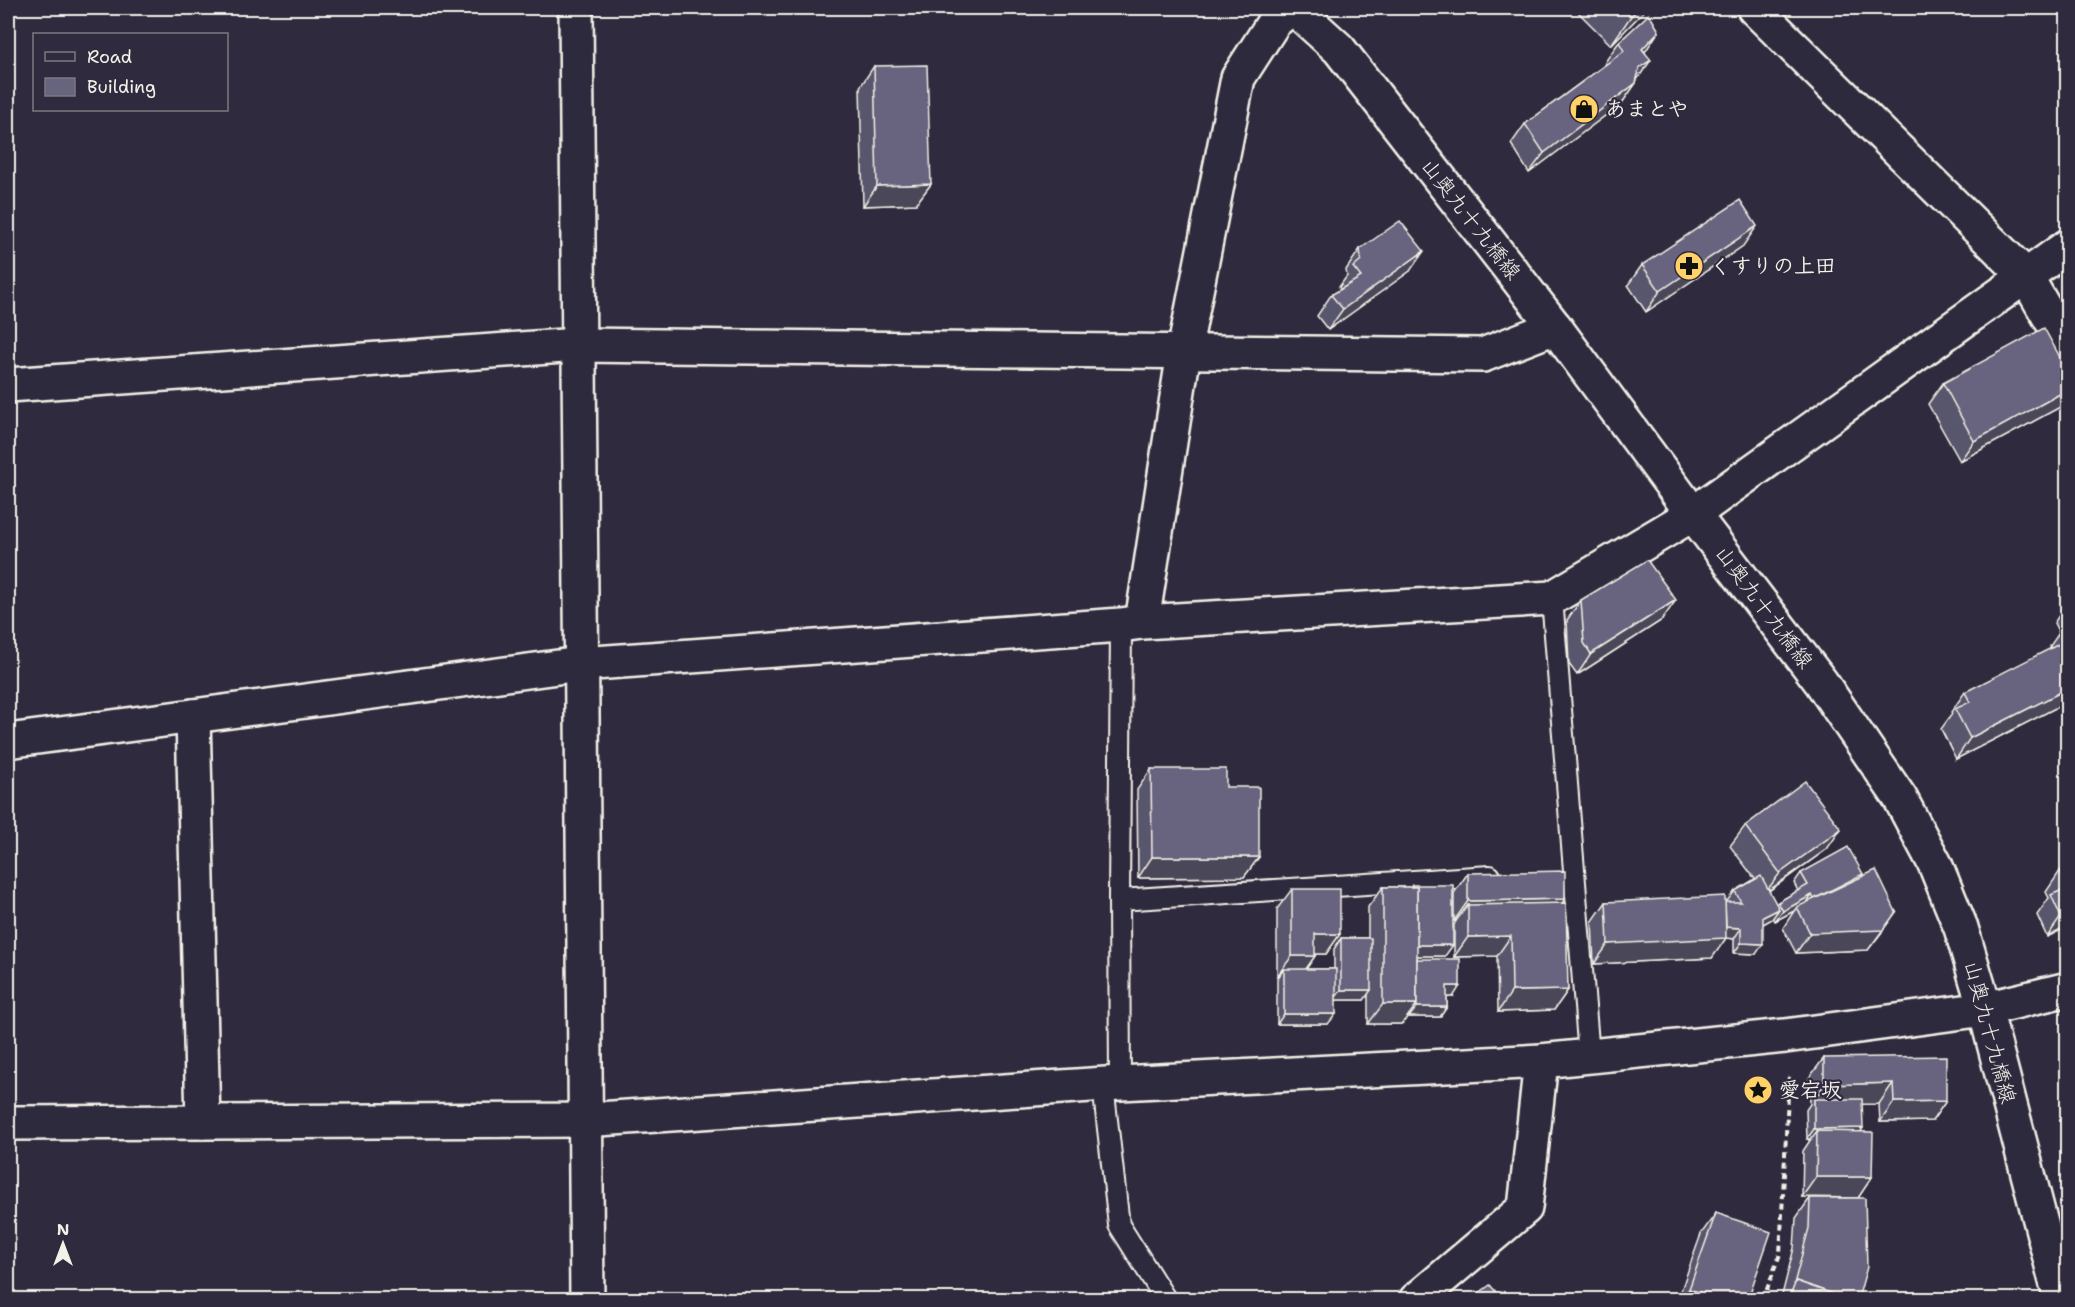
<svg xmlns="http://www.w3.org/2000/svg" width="2075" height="1307" viewBox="0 0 2075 1307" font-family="'Shantell Sans','Klee One',sans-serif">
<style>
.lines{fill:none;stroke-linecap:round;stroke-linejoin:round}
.lane-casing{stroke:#f4f1e8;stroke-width:24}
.street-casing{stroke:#f4f1e8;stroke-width:38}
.secondary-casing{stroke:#f4f1e8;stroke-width:38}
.path{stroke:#f4f1e8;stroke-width:4;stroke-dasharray:6 4.5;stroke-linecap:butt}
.lane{stroke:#2f2a3d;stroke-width:20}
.street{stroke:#2f2a3d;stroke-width:33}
.secondary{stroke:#2f2a3d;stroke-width:33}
.wall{fill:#59566c;stroke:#f4f1e8;stroke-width:1.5}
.shaded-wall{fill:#484658;stroke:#f4f1e8;stroke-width:1.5}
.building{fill:#67647e;stroke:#f4f1e8;stroke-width:1.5}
.labels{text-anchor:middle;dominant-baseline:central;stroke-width:4.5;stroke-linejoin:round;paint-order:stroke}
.poi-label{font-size:21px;font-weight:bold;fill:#f4f1e8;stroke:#2f2a3d;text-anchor:start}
.street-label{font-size:21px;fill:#f4f1e8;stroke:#2f2a3d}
</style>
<rect width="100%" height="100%" fill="#2f2a3d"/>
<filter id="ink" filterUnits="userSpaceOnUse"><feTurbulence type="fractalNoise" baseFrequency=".0167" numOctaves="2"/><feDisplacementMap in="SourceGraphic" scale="12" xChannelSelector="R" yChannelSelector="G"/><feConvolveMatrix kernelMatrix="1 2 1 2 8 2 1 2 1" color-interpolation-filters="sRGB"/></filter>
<g filter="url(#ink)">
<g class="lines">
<g class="lane-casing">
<g id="lane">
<path d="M 1552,598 L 1589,1056"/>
<path d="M 1119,900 L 1490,876"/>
<path d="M 1120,1083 L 1119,900 L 1121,625"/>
<path d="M 1103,1085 L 1119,1225 L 1166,1300"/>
</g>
</g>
<g class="street-casing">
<g id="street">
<path d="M 576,8 L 587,1300"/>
<path d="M 1754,8 L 2025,275 L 2068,349"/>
<path d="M 8,385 L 578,345 L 1483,355 L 1555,327"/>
<path d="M 1142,622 L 1184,352 L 1238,78 L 1274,22 L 1291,8"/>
<path d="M 193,716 L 203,1122"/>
<path d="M 8,741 L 580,664 L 1121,625 L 1142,622 L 1552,598 L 1693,514 L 2068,246"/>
<path d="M 1416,1300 L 1525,1208 L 1541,1061"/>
</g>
</g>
<g class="secondary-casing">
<g id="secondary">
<path d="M 1294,8 L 1339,49 L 1555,327 L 1693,514 L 1821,682 L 1900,798 L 1935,864 L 1961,928 L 1985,1009 L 2061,1300"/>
<path d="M 8,1123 L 584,1120 L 1120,1083 L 1541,1061 L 1785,1036 L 1985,1009 L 2068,989"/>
</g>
</g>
<path class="path" d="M 1763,1300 L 1780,1254 L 1789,1075"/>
<use href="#lane" class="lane"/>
<use href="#street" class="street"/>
<use href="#secondary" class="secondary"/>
</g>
<g class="wall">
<path d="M 1574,8 L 1647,8 L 1611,45 Z"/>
<path d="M 1619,42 L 1644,52 L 1636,83 L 1622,103 L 1529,173 L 1511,144 L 1525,124 L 1606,64 L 1605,62 Z"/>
<path d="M 874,66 L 931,184 L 916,204 L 863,206 L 860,87 Z"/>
<path d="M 1743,246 L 1646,312 L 1628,285 L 1642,265 Z"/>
<path d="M 1360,249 L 1410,271 L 1328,330 L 1317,316 L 1331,295 L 1341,290 L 1339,287 L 1347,276 L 1346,270 Z"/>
<path d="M 1943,383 L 2062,406 L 1960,461 L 1928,404 Z"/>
<path d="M 1581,600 L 1662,620 L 1577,675 L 1569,664 L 1567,620 Z"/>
<path d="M 2067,603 L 2067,702 L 1956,759 L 1941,729 L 1952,714 L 1951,712 L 1965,692 L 2051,649 L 2050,646 L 2059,633 L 2054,623 Z"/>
<path d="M 1151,769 L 1226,787 L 1259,857 L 1244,877 L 1138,878 L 1137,790 Z"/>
<path d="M 1745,826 L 1827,849 L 1769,891 L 1776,904 L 1778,902 L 1798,891 L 1794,883 L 1801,873 L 1863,874 L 1861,877 L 1882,932 L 1868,950 L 1796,953 L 1783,928 L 1794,911 L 1775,921 L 1773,917 L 1772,919 L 1763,924 L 1756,954 L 1734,953 L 1734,939 L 1726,938 L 1712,958 L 1594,964 L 1592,922 L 1606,902 L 1725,902 L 1727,901 L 1735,891 L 1755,879 L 1730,846 Z"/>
<path d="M 2067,868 L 2067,927 L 2047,937 L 2037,915 L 2049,898 L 2046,892 L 2060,871 Z"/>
<path d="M 1468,873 L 1562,903 L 1568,990 L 1554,1010 L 1498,1012 L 1497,956 L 1454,957 L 1454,925 L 1456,921 L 1454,921 L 1454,893 Z"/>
<path d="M 1412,885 L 1445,956 L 1417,956 L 1417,959 L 1453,997 L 1447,997 L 1447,1007 L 1440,1017 L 1409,1017 L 1409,1014 L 1402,1024 L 1368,1024 L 1368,994 L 1364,1000 L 1336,1000 L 1328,1024 L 1277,1024 L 1277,979 L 1279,976 L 1277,976 L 1277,909 L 1292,889 L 1340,934 L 1326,954 L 1315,954 L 1315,956 L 1306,969 L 1334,969 L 1334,949 L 1341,938 L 1368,938 L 1368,907 L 1383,887 L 1411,887 Z"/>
<path d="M 1824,1058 L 1946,1101 L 1932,1121 L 1880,1122 L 1879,1104 L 1862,1104 L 1860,1132 L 1872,1177 L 1858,1198 L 1858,1299 L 1781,1299 L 1794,1248 L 1796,1218 L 1810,1198 L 1850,1198 L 1802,1197 L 1803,1151 L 1811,1139 L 1807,1139 L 1806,1110 L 1810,1104 L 1809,1078 Z"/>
<path d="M 1716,1213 L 1748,1299 L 1678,1299 L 1701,1234 Z"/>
</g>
<g class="shaded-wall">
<path d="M 1639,8 L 1647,8 L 1611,45 L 1631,16 Z"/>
<path d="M 1659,31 L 1645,52 L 1642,49 Z"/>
<path d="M 1651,60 L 1636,81 L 1639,68 Z"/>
<path d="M 1636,83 L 1622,103 L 1529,173 L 1544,153 Z"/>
<path d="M 931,184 L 916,204 L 863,206 L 877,186 Z"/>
<path d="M 1757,226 L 1743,246 L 1646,312 L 1660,291 Z"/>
<path d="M 1424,251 L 1410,271 L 1328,330 L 1343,309 Z"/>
<path d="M 2067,390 L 2067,398 L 2062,406 L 1960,461 L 1974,441 Z"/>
<path d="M 1676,600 L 1662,620 L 1577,675 L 1591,654 Z"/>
<path d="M 2067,689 L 2067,702 L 1956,759 L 1970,738 Z"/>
<path d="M 1841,829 L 1827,849 L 1765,893 L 1780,873 Z"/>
<path d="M 1152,857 L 1259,857 L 1244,877 L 1138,878 Z"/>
<path d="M 1812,895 L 1805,906 L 1797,907 L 1794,911 L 1775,921 L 1783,911 Z"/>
<path d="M 1565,899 L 1550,920 L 1468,905 L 1456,921 L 1454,921 L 1468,901 Z"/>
<path d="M 1779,909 L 1772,919 L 1756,928 L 1763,917 Z"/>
<path d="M 1896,912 L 1868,950 L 1796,953 L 1810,933 Z"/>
<path d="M 2067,914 L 2067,927 L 2047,937 L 2061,917 Z"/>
<path d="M 1722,927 L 1741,928 L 1734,939 L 1726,938 L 1712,958 L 1594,964 L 1608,944 Z"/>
<path d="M 1315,934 L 1340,934 L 1326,954 L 1301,954 Z"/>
<path d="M 1511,936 L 1497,956 L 1454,957 L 1468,937 Z"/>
<path d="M 1741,943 L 1763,944 L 1756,954 L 1734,953 Z"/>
<path d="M 1412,945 L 1453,945 L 1445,956 L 1405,956 Z"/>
<path d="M 1292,956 L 1315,956 L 1301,976 L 1284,969 L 1279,976 L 1277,976 Z"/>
<path d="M 1447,986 L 1460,986 L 1453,997 L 1440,997 Z"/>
<path d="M 1341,990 L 1371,990 L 1364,1000 L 1334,1000 Z"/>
<path d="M 1568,990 L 1554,1010 L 1498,1012 L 1512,991 Z"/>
<path d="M 1383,1004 L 1417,1004 L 1402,1024 L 1368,1024 Z"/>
<path d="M 1417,1007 L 1447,1007 L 1440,1017 L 1409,1017 Z"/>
<path d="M 1284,1014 L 1336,1014 L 1328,1024 L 1277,1024 Z"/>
<path d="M 1893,1083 L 1879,1104 L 1814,1105 L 1814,1100 L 1824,1085 Z"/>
<path d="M 1946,1101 L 1932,1121 L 1880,1122 L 1894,1102 Z"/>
<path d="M 1863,1128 L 1856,1139 L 1817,1131 L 1811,1139 L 1807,1139 L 1814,1129 Z"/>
<path d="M 1816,1177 L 1872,1177 L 1858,1198 L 1802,1197 Z"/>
<path d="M 1689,1289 L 1721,1299 L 1682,1299 Z"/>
</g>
<g class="building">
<path d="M 1623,8 L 1639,8 L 1631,16 Z"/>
<path d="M 1649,14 L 1659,31 L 1642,49 L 1651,60 L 1639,68 L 1636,83 L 1544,153 L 1525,124 L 1624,51 L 1619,42 Z"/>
<path d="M 927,65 L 931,184 L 877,186 L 874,66 Z"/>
<path d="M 1740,200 L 1757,226 L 1660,291 L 1642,265 Z"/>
<path d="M 1400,221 L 1424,251 L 1343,309 L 1331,295 L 1361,277 L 1353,267 L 1361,260 L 1360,249 Z"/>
<path d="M 2044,328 L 2067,370 L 2067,390 L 1974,441 L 1943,383 Z"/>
<path d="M 1647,560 L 1676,600 L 1591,654 L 1584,643 L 1581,600 Z"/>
<path d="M 2067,624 L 2067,632 L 2064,625 Z"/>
<path d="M 2067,640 L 2067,689 L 1970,738 L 1955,709 L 1970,702 L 1965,692 Z"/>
<path d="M 1151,769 L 1226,769 L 1226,787 L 1259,787 L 1259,857 L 1152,857 Z"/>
<path d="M 1805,781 L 1841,829 L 1780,873 L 1745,826 Z"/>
<path d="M 1848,847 L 1863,874 L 1814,899 L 1812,895 L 1783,911 L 1778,902 L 1808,885 L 1801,873 Z"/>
<path d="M 2067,868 L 2067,887 L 2060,871 Z"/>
<path d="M 1876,870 L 1896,912 L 1883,930 L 1810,933 L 1797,907 Z"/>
<path d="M 1565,871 L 1565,899 L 1468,901 L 1468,873 Z"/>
<path d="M 1761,876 L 1779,909 L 1763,917 L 1763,944 L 1741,943 L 1741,928 L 1726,927 L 1725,902 L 1741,902 L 1735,891 Z"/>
<path d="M 1412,885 L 1453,885 L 1453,945 L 1417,945 L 1417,887 L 1412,887 Z"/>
<rect x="1383" y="887" width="34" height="117"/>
<path d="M 2067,888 L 2067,914 L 2061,917 L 2051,895 Z"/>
<path d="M 1292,889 L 1340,889 L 1340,934 L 1315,934 L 1315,956 L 1292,956 Z"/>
<path d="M 1725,896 L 1726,938 L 1608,944 L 1606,902 Z"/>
<path d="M 1566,903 L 1568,990 L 1512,991 L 1511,936 L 1468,937 L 1468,905 Z"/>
<rect x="1341" y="938" width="30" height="52"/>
<path d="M 1417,959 L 1460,959 L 1460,986 L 1447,986 L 1447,1007 L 1417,1007 Z"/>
<rect x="1284" y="969" width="52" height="45"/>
<path d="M 1946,1056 L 1946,1101 L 1894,1102 L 1893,1083 L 1824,1085 L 1824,1058 Z"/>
<path d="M 1814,1099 L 1862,1099 L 1863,1128 L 1814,1129 Z"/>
<path d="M 1817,1131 L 1873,1132 L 1872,1177 L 1816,1177 Z"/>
<path d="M 1810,1198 L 1865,1198 L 1867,1267 L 1858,1299 L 1847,1299 L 1796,1281 L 1794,1284 L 1809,1228 Z"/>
<path d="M 1716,1213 L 1771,1232 L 1748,1299 L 1721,1299 L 1689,1289 Z"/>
<path d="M 1796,1281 L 1847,1299 L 1789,1299 Z"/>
<path d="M 1490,1285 L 1502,1299 L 1471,1299 Z"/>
</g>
</g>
<defs>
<g id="shop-disc" transform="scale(1.5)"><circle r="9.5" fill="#ffd166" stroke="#2f2a3d"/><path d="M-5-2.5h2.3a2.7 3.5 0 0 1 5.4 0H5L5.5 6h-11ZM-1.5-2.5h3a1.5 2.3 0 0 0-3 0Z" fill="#111"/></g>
<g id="pharmacy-disc" transform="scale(1.5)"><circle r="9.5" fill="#ffd166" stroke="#2f2a3d"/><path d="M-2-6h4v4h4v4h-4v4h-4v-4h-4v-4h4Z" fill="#111"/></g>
<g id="sight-disc" transform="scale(1.5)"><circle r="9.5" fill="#ffd166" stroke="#2f2a3d"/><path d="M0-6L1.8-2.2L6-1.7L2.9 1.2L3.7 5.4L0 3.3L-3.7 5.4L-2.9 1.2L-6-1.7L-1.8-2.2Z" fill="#111"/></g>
</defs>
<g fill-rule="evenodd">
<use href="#shop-disc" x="1584" y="109"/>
<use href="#pharmacy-disc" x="1689" y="266"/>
<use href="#sight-disc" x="1758" y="1090"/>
</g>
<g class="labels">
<g class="poi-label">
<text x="1605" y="109">あまとや</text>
<text x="1710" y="266">くすりの上田</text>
<text x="1779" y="1090">愛宕坂</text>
</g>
<g class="street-label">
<text transform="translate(1471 219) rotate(52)">山奥九十九橋線</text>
<text transform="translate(1764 607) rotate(53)">山奥九十九橋線</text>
<text transform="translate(1990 1032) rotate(75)">山奥九十九橋線</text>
</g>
</g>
<rect width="2075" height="1307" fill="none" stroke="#2f2a3d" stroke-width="30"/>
<rect x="15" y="15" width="2045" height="1277" fill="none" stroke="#f4f1e8" stroke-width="2" filter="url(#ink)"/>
<rect x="33" y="33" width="195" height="78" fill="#2f2a3d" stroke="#7e7a81" stroke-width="1.5"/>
<rect x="45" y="52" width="30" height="9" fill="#2f2a3d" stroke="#7e7a81" stroke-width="1.5"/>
<text x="87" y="63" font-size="18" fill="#f4f1e8">Road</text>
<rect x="45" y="78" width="30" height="18" fill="#67647e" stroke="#7e7a81" stroke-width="1.5"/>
<text x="87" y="93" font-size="18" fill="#f4f1e8">Building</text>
<g transform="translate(63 1244)" stroke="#2f2a3d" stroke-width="4.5" paint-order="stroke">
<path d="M0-4.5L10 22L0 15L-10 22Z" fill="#f4f1e8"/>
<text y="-9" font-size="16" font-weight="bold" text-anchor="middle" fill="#f4f1e8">N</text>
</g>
</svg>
